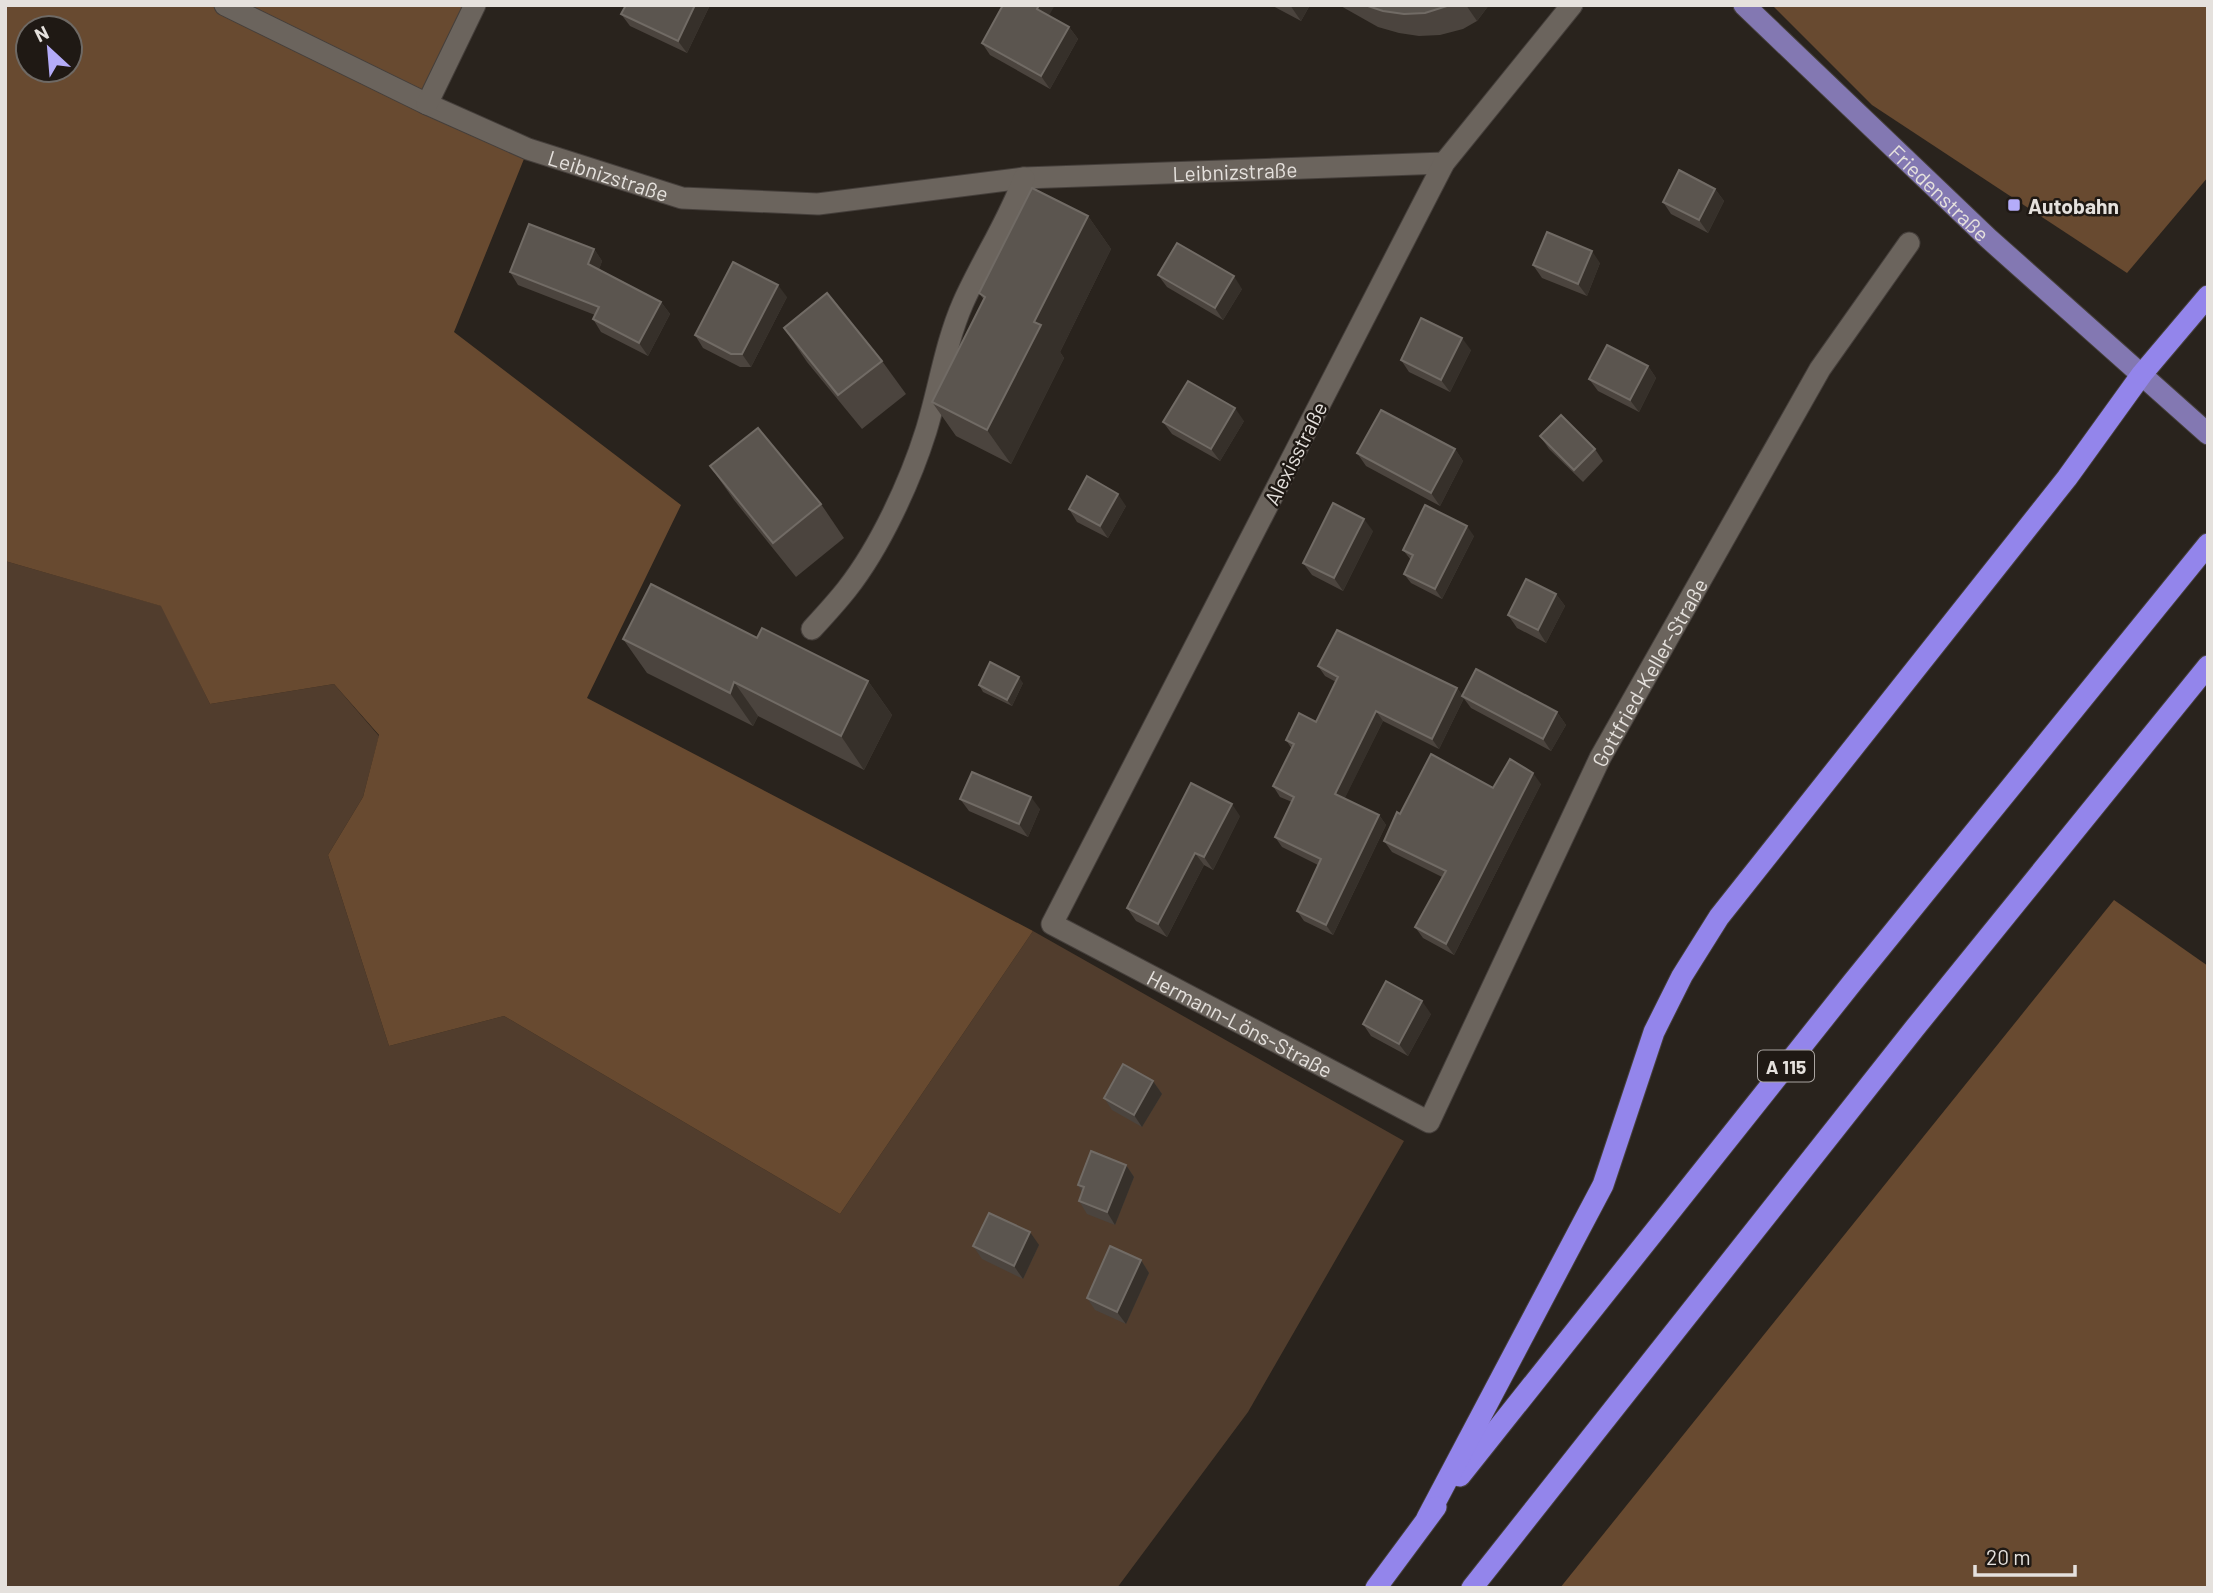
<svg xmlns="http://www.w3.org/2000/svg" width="2213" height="1593" viewBox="0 0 2213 1593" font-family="Barlow,sans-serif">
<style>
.green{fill:#513d2d}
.forest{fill:#684a30;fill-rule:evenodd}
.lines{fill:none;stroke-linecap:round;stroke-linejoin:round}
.minor-casing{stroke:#453f3b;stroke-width:23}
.major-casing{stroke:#453f3b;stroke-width:23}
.highway-casing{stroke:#453f3b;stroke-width:23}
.minor{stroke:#6b645d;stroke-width:21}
.major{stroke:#8378b2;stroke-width:21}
.highway{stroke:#9385eb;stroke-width:21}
.wall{fill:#4b443e}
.shaded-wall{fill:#36302a}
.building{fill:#5b554f;stroke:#716b65;stroke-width:2}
.poi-dot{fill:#b4acf9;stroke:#1f1914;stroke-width:2.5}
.labels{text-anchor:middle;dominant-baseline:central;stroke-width:5;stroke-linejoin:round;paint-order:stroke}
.shield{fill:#1f1914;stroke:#aaa5a1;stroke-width:2}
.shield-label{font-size:19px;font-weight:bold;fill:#e5e1dd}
.street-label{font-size:21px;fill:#e5e1dd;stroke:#1f1914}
.poi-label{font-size:21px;font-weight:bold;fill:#e5e1dd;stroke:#1f1914;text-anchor:start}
</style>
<rect width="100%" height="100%" fill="#29231d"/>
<path class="green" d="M 5,561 L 162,606 L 210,704 L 334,684 L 379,736 L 363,797 L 328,855 L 389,1046 L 504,1016 L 840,1214 L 1033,931 L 1404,1141 L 1248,1412 L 1117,1588 L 5,1588 Z"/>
<g class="forest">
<path d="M 5,5 L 475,5 L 427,104 L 528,149 L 454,332 L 681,505 L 587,698 L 1033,931 L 840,1214 L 504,1016 L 389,1046 L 328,855 L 363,797 L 379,735 L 334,684 L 210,704 L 161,606 L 5,561 ZM 28,28 L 70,28 L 70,70 L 28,70 Z"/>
<path d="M 1772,5 L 2208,5 L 2208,177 L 2127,273 L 1872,105 Z"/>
<path d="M 2114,900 L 2208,966 L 2208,1588 L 1560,1588 Z"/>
</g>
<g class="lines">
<g class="minor-casing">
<g id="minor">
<path id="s1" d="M 225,5 L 427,104 L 528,149 L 682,198 L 818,204 L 1024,178 L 1444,163"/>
<path id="s2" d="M 1572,5 L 1444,163 L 1052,924 L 1429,1122 L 1600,758 L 1820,369 L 1909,243"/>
<path d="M 427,104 L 475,5"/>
<path d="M 812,629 C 824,616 836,603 847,589 C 880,547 910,482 926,431 C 939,389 945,344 963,303 C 982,260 1008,222 1024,178"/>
</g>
</g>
<g class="major-casing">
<g id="major">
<path id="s3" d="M 1744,5 L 1988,238 L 2208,434"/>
</g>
</g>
<g class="highway-casing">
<g id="highway">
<path d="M 1460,1476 L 1852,983 L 2208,544"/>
<path d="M 1427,1518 L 1603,1185 L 1654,1032 L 1682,976 L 1719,917 L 2067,478 L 2142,374 L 2208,296"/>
<path d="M 1376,1588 L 1436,1507"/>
<path d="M 1472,1588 L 1914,1029 L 2208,666"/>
</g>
</g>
<use href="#minor" class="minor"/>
<use href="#major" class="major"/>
<use href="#highway" class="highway"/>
</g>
<g class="wall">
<path d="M 626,5 L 710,5 L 687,53 L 630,26 L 621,14 Z"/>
<path d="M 1271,5 L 1310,5 L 1301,21 Z"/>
<path d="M 1339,5 L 1489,5 L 1477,21 L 1463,29 L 1440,35 L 1419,36 L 1399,33 L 1378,27 Z"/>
<path d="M 1049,16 L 1069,27 L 1078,39 L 1050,89 L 990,55 L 982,43 Z"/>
<path d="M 1715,189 L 1724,201 L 1708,233 L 1671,214 L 1663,202 Z"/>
<path d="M 1088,216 L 1111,249 L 1060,352 L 1064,358 L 1011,464 L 956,436 L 932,402 L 984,300 L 979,293 Z"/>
<path d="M 594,249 L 602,261 L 599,269 L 661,302 L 670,314 L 648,356 L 601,332 L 593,319 L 595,315 L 518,285 L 510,272 Z"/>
<path d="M 1600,263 L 1587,296 L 1542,278 L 1533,265 Z"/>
<path d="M 1158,275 L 1242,289 L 1223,320 L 1167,287 Z"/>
<path d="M 787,297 L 751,367 L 740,367 L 703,348 L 695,335 Z"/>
<path d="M 784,328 L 882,361 L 906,394 L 862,429 L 807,362 Z"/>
<path d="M 1471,350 L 1450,392 L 1409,372 L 1401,360 Z"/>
<path d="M 1648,366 L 1656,378 L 1639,412 L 1598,391 L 1589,379 Z"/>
<path d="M 1244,421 L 1220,461 L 1172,434 L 1163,422 Z"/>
<path d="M 1540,436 L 1595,449 L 1603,461 L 1583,482 L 1549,449 Z"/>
<path d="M 1455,449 L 1463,461 L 1440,506 L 1366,466 L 1357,453 Z"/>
<path d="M 710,466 L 821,504 L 844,538 L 796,577 L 734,500 Z"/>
<path d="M 1126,506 L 1108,538 L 1077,522 L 1069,509 Z"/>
<path d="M 1373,531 L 1343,591 L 1312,575 L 1303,563 Z"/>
<path d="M 1474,536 L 1442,599 L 1411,583 L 1404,574 L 1411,560 L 1403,550 Z"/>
<path d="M 1556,594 L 1565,606 L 1546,643 L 1517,628 L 1508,615 Z"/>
<path d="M 757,638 L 868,681 L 892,715 L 864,770 L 758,716 L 753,726 L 647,673 L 623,639 Z"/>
<path d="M 1318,666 L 1457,688 L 1464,698 L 1439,749 L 1383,721 L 1344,799 L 1379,815 L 1386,825 L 1333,935 L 1304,921 L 1297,911 L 1318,865 L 1282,847 L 1275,837 L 1292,802 L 1280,797 L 1273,786 L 1292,749 L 1286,740 L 1316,722 L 1336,682 L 1325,676 Z"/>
<path d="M 1023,683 L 1012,706 L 983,692 L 979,685 Z"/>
<path d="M 1462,696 L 1557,712 L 1566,725 L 1551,751 L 1471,708 Z"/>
<path d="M 1541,784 L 1454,955 L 1423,938 L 1415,927 L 1442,877 L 1392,852 L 1384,841 L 1400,814 L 1493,788 Z"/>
<path d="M 960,799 L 1040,809 L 1028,837 L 969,811 Z"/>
<path d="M 1240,816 L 1213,870 L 1204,865 L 1167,937 L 1136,921 L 1127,908 Z"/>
<path d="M 1431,1014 L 1408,1056 L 1371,1036 L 1363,1024 Z"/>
<path d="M 1153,1081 L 1162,1094 L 1142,1127 L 1112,1110 L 1104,1098 Z"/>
<path d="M 1126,1165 L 1134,1177 L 1115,1225 L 1087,1214 L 1079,1201 L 1082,1192 L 1078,1185 Z"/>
<path d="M 1039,1245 L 1023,1279 L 982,1259 L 973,1246 Z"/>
<path d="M 1141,1260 L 1149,1273 L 1126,1324 L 1095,1310 L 1087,1298 Z"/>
</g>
<g class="shaded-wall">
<path d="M 695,5 L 710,5 L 687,53 L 678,41 Z"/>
<path d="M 1039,5 L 1055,5 L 1046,21 L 1037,9 Z"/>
<path d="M 1290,5 L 1310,5 L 1301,21 Z"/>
<path d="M 1466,5 L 1489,5 L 1477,21 Z"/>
<path d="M 1069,27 L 1078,39 L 1050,89 L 1041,76 Z"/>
<path d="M 1715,189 L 1724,201 L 1708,233 L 1699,220 Z"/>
<path d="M 1088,216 L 1111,249 L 1060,352 L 1064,358 L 1011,464 L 987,430 L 1034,322 Z"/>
<path d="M 594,249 L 602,261 L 597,276 L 588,264 Z"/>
<path d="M 1592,251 L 1600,263 L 1587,296 L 1578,284 Z"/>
<path d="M 1234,276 L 1242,289 L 1223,320 L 1215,308 Z"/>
<path d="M 778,285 L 787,297 L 751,367 L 742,354 Z"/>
<path d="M 661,302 L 670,314 L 648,356 L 639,343 Z"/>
<path d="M 1462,338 L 1471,350 L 1450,392 L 1441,380 Z"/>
<path d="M 1648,366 L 1656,378 L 1639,412 L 1630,400 Z"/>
<path d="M 1235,408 L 1244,421 L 1220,461 L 1211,449 Z"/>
<path d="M 1455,449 L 1463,461 L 1440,506 L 1431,493 Z"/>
<path d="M 1118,494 L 1126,506 L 1108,538 L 1100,526 Z"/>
<path d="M 1364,519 L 1373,531 L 1343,591 L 1334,578 Z"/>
<path d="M 1467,526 L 1474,536 L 1442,599 L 1435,589 Z"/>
<path d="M 1556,594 L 1565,606 L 1546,643 L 1538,630 Z"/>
<path d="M 1019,677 L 1023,683 L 1012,706 L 1007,700 Z"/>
<path d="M 868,681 L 892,715 L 864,770 L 841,736 Z"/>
<path d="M 734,682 L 758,716 L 753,726 L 730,693 Z"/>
<path d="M 1457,688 L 1464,698 L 1439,749 L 1432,739 Z"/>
<path d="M 1376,711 L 1383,721 L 1342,804 L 1335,794 Z"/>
<path d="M 1557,712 L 1566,725 L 1551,751 L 1543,739 Z"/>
<path d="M 1533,773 L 1541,784 L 1454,955 L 1446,944 Z"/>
<path d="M 1031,797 L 1040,809 L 1028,837 L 1019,824 Z"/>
<path d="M 1232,804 L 1240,816 L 1213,870 L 1204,857 Z"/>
<path d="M 1379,815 L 1386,825 L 1333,935 L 1326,925 Z"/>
<path d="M 1195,853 L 1204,865 L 1167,937 L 1158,924 Z"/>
<path d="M 1422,1001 L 1431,1014 L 1408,1056 L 1399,1044 Z"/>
<path d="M 1153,1081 L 1162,1094 L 1142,1127 L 1134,1115 Z"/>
<path d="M 1126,1165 L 1134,1177 L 1115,1225 L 1107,1212 Z"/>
<path d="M 1030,1232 L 1039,1245 L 1023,1279 L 1014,1266 Z"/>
<path d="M 1141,1260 L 1149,1273 L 1126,1324 L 1117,1312 Z"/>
</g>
<g class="building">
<path d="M 626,5 L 695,5 L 678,41 L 621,14 Z"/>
<path d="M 1003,5 L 1039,5 L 1037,9 L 1069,27 L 1041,76 L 982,43 Z"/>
<path d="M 1365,5 L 1450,5 L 1425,13 L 1404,14 L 1383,11 Z"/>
<path d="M 1679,170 L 1715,189 L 1699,220 L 1663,202 Z"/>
<path d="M 1032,188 L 1088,216 L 1034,322 L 1041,325 L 987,430 L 932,402 L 985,297 L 979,293 Z"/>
<path d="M 529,224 L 594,249 L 588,264 L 661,302 L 639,343 L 593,319 L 599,307 L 510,272 Z"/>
<path d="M 1547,232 L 1592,251 L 1578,284 L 1533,265 Z"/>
<path d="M 1177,243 L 1234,276 L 1215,308 L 1158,275 Z"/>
<path d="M 733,262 L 778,285 L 742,354 L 731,354 L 695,335 Z"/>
<path d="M 827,293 L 882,361 L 838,395 L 784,328 Z"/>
<path d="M 1421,318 L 1462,338 L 1441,380 L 1401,360 Z"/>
<path d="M 1607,345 L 1648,366 L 1630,400 L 1589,379 Z"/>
<path d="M 1188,381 L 1235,408 L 1211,449 L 1163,422 Z"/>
<path d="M 1381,410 L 1455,449 L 1431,493 L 1357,453 Z"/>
<path d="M 1561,415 L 1595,449 L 1574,470 L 1540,436 Z"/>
<path d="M 758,428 L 821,504 L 773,543 L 710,466 Z"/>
<path d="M 1087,476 L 1118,494 L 1100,526 L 1069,509 Z"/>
<path d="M 1333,503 L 1364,519 L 1334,578 L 1303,563 Z"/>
<path d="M 1425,505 L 1467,526 L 1435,589 L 1404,574 L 1413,555 L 1403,550 Z"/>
<path d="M 1526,579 L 1556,594 L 1538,630 L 1508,615 Z"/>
<path d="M 651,584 L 757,638 L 762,628 L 868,681 L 841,736 L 734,682 L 730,693 L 623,639 Z"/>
<path d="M 1337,630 L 1457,688 L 1432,739 L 1376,711 L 1335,794 L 1379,815 L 1326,925 L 1297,911 L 1321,859 L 1275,837 L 1294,797 L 1273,786 L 1294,744 L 1286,740 L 1299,713 L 1316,722 L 1338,677 L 1318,666 Z"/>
<path d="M 990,662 L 1019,677 L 1007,700 L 979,685 Z"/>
<path d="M 1476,669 L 1557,712 L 1543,739 L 1462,696 Z"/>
<path d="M 1431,754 L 1493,788 L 1510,759 L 1533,773 L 1446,944 L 1415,927 L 1446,871 L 1384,841 L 1397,812 L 1400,814 Z"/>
<path d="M 972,772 L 1031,797 L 1019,824 L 960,799 Z"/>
<path d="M 1191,783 L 1232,804 L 1204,857 L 1195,853 L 1158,924 L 1127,908 Z"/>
<path d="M 1386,981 L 1422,1001 L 1399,1044 L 1363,1024 Z"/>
<path d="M 1123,1064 L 1153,1081 L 1134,1115 L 1104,1098 Z"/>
<path d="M 1091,1151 L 1126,1165 L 1107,1212 L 1079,1201 L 1084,1187 L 1078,1185 Z"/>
<path d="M 989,1213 L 1030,1232 L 1014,1266 L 973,1246 Z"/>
<path d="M 1110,1246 L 1141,1260 L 1117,1312 L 1087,1298 Z"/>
</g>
<rect class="poi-dot" x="2007" y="198" width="14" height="14" rx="3.5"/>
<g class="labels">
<rect class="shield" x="1758" y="1050.5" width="56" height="31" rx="5"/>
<g class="shield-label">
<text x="1786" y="1066">A 115</text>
</g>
<g class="street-label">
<text stroke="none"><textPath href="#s1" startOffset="1052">Leibnizstraße</textPath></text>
<text stroke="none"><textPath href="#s1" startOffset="420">Leibnizstraße</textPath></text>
<text stroke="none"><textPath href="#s3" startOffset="271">Friedenstraße</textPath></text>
<text transform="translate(1295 453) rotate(-63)">Alexisstraße</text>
<text stroke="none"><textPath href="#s2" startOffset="1986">Gottfried-Keller-Straße</textPath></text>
<text stroke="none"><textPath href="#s2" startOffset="1272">Hermann-Löns-Straße</textPath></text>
</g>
<g class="poi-label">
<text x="2028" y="205">Autobahn</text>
</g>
</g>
<rect width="2213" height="1593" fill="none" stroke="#e5e1dd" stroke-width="14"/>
<g transform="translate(49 49) rotate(334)"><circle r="33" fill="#1f1914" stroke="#6e6964" stroke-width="2"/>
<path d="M0-5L12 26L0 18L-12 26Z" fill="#b4acf9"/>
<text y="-10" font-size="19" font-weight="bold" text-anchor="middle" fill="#e5e1dd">N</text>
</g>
<path d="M1975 1565v10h100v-10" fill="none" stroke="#e5e1dd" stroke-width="3.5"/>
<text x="1986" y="1565" font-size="21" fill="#e5e1dd" stroke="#1f1914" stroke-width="5" paint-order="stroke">20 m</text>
</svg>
